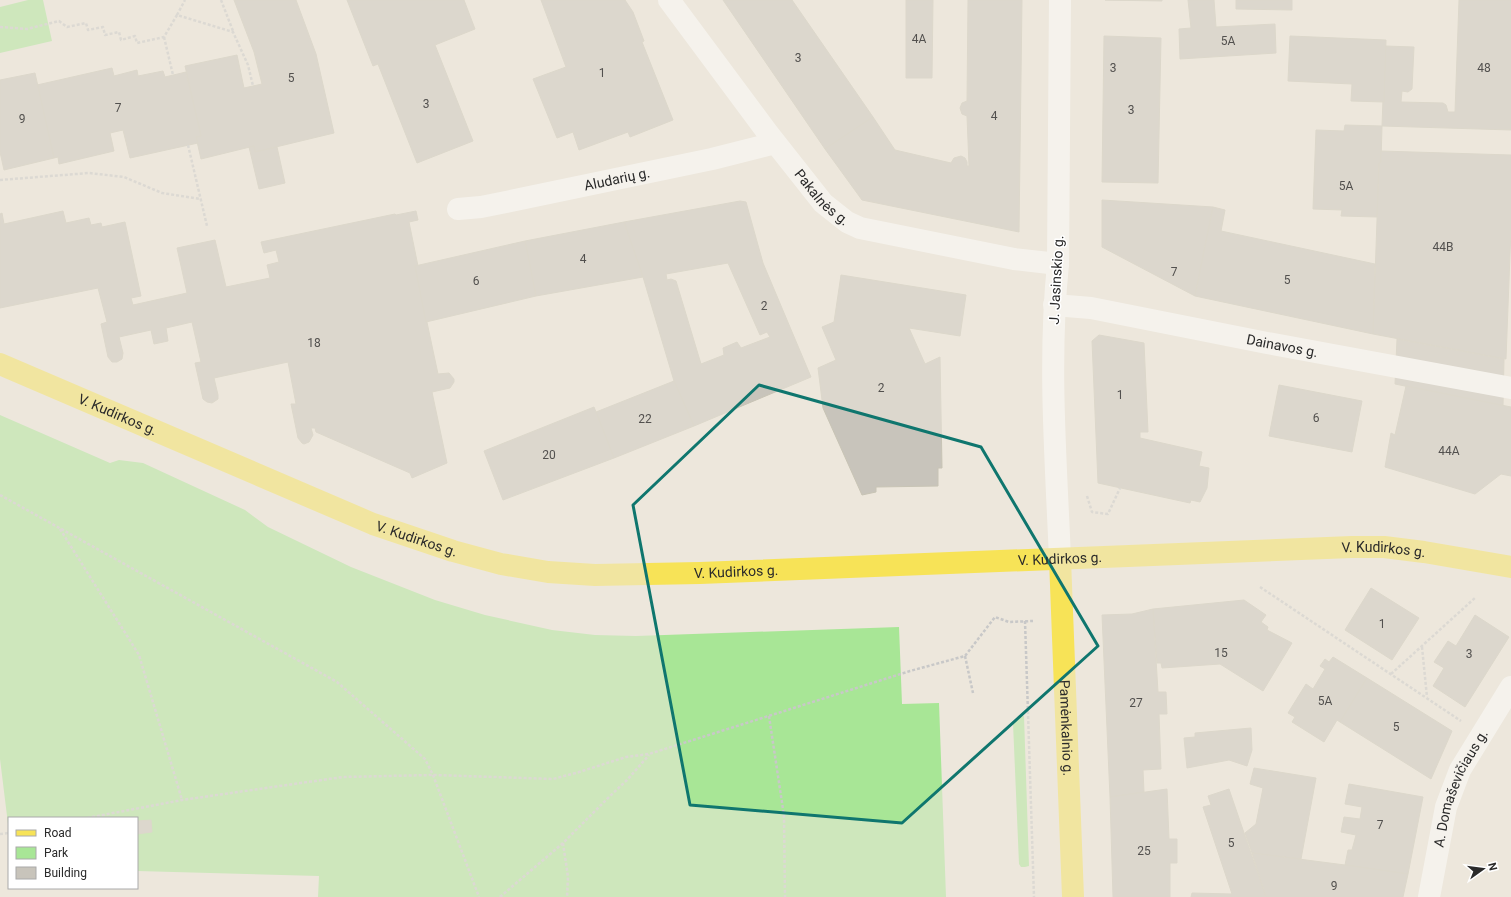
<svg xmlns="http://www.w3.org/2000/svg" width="1511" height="897" viewBox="0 0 1511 897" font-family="Roboto,sans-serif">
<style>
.green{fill:#a8e696}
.building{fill:#c8c4bb;stroke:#c8c4b5;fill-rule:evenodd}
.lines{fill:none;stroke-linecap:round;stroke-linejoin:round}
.path{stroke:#c8c8c8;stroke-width:2.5;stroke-dasharray:3 2;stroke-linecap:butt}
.street{stroke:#fff;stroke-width:22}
.secondary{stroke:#fff;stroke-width:22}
.primary{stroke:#f7e357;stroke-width:22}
.marked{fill:none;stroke:#0f766e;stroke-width:3;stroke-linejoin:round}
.labels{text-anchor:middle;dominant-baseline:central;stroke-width:3;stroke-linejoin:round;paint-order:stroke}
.number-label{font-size:12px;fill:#52504e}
.street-label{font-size:14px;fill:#2a2a2a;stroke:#fff}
</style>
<rect width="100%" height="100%" fill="#ede7dc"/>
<g class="green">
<path d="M 28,0 L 43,0 L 52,41 L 0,53 L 0,7 Z"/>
<path d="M 0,415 L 110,463 L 119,460 L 143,463 L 245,510 L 268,527 L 351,567 L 435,600 L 485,615 L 552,630 L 595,635 L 636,636 L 899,627 L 902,704 L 939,703 L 946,897 L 318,897 L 319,876 L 137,871 L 137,818 L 9,818 L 9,832 L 0,759 Z"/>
<path d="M 1024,716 L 1029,866 L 1025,867 L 1021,867 L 1019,864 L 1013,723 L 1018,717 Z"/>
</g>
<g class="building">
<path d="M 234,0 L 296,0 L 316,54 L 334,133 L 255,152 L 254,146 L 201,159 L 196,137 L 201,136 L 185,66 L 237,55 L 244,88 L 262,84 L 254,52 Z"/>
<path d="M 347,0 L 464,0 L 475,29 L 435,45 L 473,141 L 417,163 L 378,64 L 373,66 Z"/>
<path d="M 541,0 L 625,0 L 633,12 L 644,41 L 642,42 L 673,120 L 630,137 L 628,132 L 579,150 L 573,132 L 557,138 L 533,79 L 566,67 Z"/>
<path d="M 723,0 L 792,0 L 873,117 L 825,149 Z"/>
<path d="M 906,0 L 933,0 L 932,78 L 906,78 Z"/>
<path d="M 968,0 L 1022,0 L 1019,232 L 862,200 L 825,149 L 873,117 L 895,150 L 951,163 L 954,158 L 961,156 L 965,158 L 967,162 L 967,166 L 969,166 L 967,116 L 962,114 L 960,108 L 962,103 L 967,101 Z"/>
<path d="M 1105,0 L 1162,0 L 1162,1 Z"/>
<path d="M 1188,0 L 1214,0 L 1216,27 L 1275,24 L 1276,53 L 1180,59 L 1179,29 L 1191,28 Z"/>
<path d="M 1236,0 L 1292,0 L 1292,10 L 1236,9 Z"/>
<path d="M 1459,0 L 1511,0 L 1511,130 L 1382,126 L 1385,46 L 1414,47 L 1412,89 L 1408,92 L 1402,91 L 1401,102 L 1443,103 L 1446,105 L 1448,112 L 1455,112 Z"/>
<path d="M 1104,36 L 1161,38 L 1158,183 L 1102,182 Z"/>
<path d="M 1290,36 L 1386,40 L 1384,102 L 1351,101 L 1352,84 L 1288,81 Z"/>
<path d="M 112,68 L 114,76 L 137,70 L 138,76 L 163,71 L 165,77 L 186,72 L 201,136 L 196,137 L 198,143 L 130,158 L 123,130 L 110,133 L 114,151 L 59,164 L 58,157 L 54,158 L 37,85 Z"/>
<path d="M 35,73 L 54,158 L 4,170 L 0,152 L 0,80 Z"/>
<path d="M 1345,125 L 1382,126 L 1381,162 L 1379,163 L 1377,217 L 1341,216 L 1342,210 L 1313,209 L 1316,130 L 1344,131 Z"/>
<path d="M 254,146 L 255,152 L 277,147 L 285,183 L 259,189 L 249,147 Z"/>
<path d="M 1381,151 L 1511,155 L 1511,229 L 1506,359 L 1373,334 L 1379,163 L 1381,162 Z"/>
<path d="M 1102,200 L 1213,207 L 1195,296 L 1102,247 Z"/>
<path d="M 740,201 L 746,202 L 763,263 L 811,377 L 694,426 L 674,381 L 643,277 L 624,222 ZM 728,263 L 760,335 L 767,332 L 770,337 L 741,348 L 737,342 L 723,348 L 724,355 L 701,364 L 676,281 L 671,279 L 667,280 L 666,274 Z"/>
<path d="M 1213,207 L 1225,210 L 1221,231 L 1375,264 L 1373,334 L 1195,296 Z"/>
<path d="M 63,211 L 66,223 L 89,218 L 91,225 L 101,223 L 102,227 L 125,222 L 141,296 L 131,298 L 133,305 L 187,293 L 177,248 L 215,240 L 226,287 L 270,278 L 267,265 L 279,262 L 276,250 L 264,253 L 261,242 L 395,214 L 396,215 L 416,211 L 418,220 L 409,222 L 418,266 L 415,266 L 438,374 L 449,373 L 454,379 L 454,382 L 450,388 L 432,392 L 447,463 L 412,478 L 410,473 L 316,432 L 315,428 L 311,428 L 313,435 L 309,442 L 304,444 L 302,443 L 298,438 L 291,404 L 296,404 L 288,362 L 214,378 L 218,395 L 218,399 L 212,403 L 207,402 L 203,399 L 195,363 L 201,362 L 192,322 L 166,328 L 168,341 L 154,344 L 151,330 L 119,337 L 123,353 L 122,359 L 117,362 L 112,362 L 108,357 L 101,324 L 107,322 L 98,288 L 0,308 L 0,214 L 2,213 L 4,224 Z"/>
<path d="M 624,222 L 643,277 L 536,296 L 525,241 Z"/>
<path d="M 525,241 L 536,296 L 426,322 L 415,266 Z"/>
<path d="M 841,275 L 966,295 L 960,336 L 909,328 L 925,364 L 940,357 L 942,468 L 938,468 L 938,486 L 876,487 L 876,492 L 862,495 L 823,408 L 818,368 L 836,360 L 822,327 L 834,322 Z"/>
<path d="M 1099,335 L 1144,343 L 1148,432 L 1140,432 L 1140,438 L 1202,452 L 1199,466 L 1209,468 L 1207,488 L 1200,502 L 1191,500 L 1190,503 L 1098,483 L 1092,341 Z"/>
<path d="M 1397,339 L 1504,359 L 1503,406 L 1395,384 Z"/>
<path d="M 674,381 L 694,426 L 614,458 L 596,412 Z"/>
<path d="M 1279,385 L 1362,401 L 1352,452 L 1269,436 Z"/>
<path d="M 1406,386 L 1511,407 L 1511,476 L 1501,474 L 1475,494 L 1385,467 L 1391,433 L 1395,435 Z"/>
<path d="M 594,407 L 614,458 L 503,500 L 484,451 Z"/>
<path d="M 1371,588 L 1419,618 L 1392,660 L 1345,630 Z"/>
<path d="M 1244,600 L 1266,615 L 1261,622 L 1268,627 L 1267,630 L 1292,643 L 1263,691 L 1220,664 L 1162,668 L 1161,663 L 1157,663 L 1153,609 Z"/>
<path d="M 1153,609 L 1158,692 L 1166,692 L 1167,714 L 1159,714 L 1161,769 L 1143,770 L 1144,792 L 1110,797 L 1102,615 L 1132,614 Z"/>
<path d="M 1475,615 L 1509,637 L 1465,707 L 1433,686 L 1444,668 L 1434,662 L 1448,641 L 1456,646 Z"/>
<path d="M 1333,657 L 1367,678 L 1340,722 L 1337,720 L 1324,742 L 1292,722 L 1295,717 L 1288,713 L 1306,684 L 1313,689 L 1325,669 L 1320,666 L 1325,659 L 1329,662 Z"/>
<path d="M 1367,678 L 1452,731 L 1431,779 L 1340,722 Z"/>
<path d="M 1251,728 L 1252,750 L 1247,766 L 1229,760 L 1187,768 L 1184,738 L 1195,737 L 1195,733 Z"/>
<path d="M 1254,768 L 1316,778 L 1301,859 L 1252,853 L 1245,833 L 1256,824 L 1263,788 L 1250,784 Z"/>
<path d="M 1349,784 L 1423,797 L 1408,874 L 1345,865 L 1348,850 L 1352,850 L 1356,835 L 1341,832 L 1344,817 L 1360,819 L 1362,807 L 1345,804 Z"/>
<path d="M 1167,789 L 1169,839 L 1177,839 L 1177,863 L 1170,863 L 1170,897 L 1113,897 L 1110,797 Z"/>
<path d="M 1229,789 L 1266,897 L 1191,897 L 1192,893 L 1232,894 L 1203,807 L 1211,805 L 1208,796 Z"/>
<path d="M 151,820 L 152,832 L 137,834 L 137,821 Z"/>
<path d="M 1252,853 L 1345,865 L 1408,874 L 1403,897 L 1266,897 Z"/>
</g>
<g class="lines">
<g class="path">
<path d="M 221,0 L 233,31"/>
<path d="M 177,15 L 185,0"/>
<path d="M 0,27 L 27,29 L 59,21 L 67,27 L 86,23 L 88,30 L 103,27 L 105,35 L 119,32 L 121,40 L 135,36 L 137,43 L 164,37 L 177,15 L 233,32 L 248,65 L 253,86"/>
<path d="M 164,37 L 173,75"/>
<path d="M 188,145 L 207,226"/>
<path d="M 0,180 L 89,173 L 124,177 L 162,193 L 201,199"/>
<path d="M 0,495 L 337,682 L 425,759 L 433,775 L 479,897"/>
<path d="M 1087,496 L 1092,512 L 1108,514 L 1120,488"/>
<path d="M 60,529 L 139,655 L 182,800"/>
<path d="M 1260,587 L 1461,721"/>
<path d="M 1025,621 L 1034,897"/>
<path d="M 1422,647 L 1427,697"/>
<path d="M 965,656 L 973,693"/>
<path d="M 1391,674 L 1476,597"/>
<path d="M 769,716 L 784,816 L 785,897"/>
<path d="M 87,818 L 182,800 L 343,777 L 433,775 L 553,779 L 576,773 L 626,757 L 649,754 L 910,671 L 965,656 L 995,617 L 1009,622 L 1033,621"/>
<path d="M 0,834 L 9,833"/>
<path d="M 563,843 L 568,877 L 567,897"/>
<path d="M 500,897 L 563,843 L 609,797 L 627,780 L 649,755"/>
</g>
<g class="street">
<path id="s1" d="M 669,0 L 767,132 L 823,203 L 847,222 L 860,228 L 1014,259 L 1058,264"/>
<path id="s2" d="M 458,209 L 481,207 L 506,202 L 712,159 L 775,143"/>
<path id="s3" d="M 1054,305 L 1091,308 L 1267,343 L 1511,388"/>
<path id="s4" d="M 1429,897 L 1446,807 L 1460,770 L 1511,687"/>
</g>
<path class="secondary" d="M 1060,0 L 1058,264 C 1048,362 1056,461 1060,559"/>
<g class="primary">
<path id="s5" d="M 0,364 L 373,524 L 453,551 L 501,564 L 548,572 L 595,575 L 700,573 L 1352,547 L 1384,547 L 1424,552 L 1511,567"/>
<path id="s6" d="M 1060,559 L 1073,897"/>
</g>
</g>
<path d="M0 0H1511V897H0ZM 759,385 L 981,447 L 1098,646 L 902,823 L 690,805 L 633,505 Z" fill="#ede7dc" fill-opacity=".55" fill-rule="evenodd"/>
<path class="marked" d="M 759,385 L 981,447 L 1098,646 L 902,823 L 690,805 L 633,505 Z"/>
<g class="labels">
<g class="number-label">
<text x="919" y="39">4A</text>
<text x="1228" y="41">5A</text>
<text x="798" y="58">3</text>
<text x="1113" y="68">3</text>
<text x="1484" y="68">48</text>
<text x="602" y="73">1</text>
<text x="291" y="78">5</text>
<text x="426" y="104">3</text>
<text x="118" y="108">7</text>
<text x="1131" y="110">3</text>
<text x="994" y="116">4</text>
<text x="22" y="119">9</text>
<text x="1346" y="186">5A</text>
<text x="1443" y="247">44B</text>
<text x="583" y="259">4</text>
<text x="1174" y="272">7</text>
<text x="1287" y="280">5</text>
<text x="476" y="281">6</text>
<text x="764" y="306">2</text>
<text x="314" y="343">18</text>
<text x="881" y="388">2</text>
<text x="1120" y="395">1</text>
<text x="1316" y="418">6</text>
<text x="645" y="419">22</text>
<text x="1449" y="451">44A</text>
<text x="549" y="455">20</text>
<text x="1382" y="624">1</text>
<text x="1221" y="653">15</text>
<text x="1469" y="654">3</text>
<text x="1325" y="701">5A</text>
<text x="1136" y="703">27</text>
<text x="1396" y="727">5</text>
<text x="1380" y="825">7</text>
<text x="1231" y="843">5</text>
<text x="1144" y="851">25</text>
<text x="1334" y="886">9</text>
</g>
<g class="street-label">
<text stroke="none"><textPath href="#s2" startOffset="162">Aludarių g.</textPath></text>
<text stroke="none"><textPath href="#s1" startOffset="250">Pakalnės g.</textPath></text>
<text transform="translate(1056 280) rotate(-87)">J. Jasinskio g.</text>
<text stroke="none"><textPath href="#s3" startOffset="232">Dainavos g.</textPath></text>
<text stroke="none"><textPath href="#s5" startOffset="128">V. Kudirkos g.</textPath></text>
<text stroke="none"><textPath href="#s5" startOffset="452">V. Kudirkos g.</textPath></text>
<text stroke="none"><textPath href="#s5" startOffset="1424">V. Kudirkos g.</textPath></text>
<text stroke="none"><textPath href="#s5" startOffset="1100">V. Kudirkos g.</textPath></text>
<text stroke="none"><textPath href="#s5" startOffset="776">V. Kudirkos g.</textPath></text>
<text stroke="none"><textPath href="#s6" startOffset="169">Pamėnkalnio g.</textPath></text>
<text stroke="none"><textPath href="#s4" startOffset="114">A. Domaševičiaus g.</textPath></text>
</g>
</g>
<rect x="8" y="817" width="130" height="72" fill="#ffffff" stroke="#aaaaaa"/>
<rect x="16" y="830" width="20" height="6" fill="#f7e357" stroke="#aaaaaa"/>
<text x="44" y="837" font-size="12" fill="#2a2a2a">Road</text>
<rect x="16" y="847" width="20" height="12" fill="#a8e696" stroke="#aaaaaa"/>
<text x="44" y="857" font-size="12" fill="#2a2a2a">Park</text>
<rect x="16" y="867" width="20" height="12" fill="#c8c4bb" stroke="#aaaaaa"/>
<text x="44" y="877" font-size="12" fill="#2a2a2a">Building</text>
<g transform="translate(1483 869) rotate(76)" stroke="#ffffff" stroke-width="3" paint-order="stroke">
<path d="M0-3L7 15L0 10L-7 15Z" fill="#2a2a2a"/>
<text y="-6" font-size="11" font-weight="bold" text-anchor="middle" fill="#2a2a2a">N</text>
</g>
</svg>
